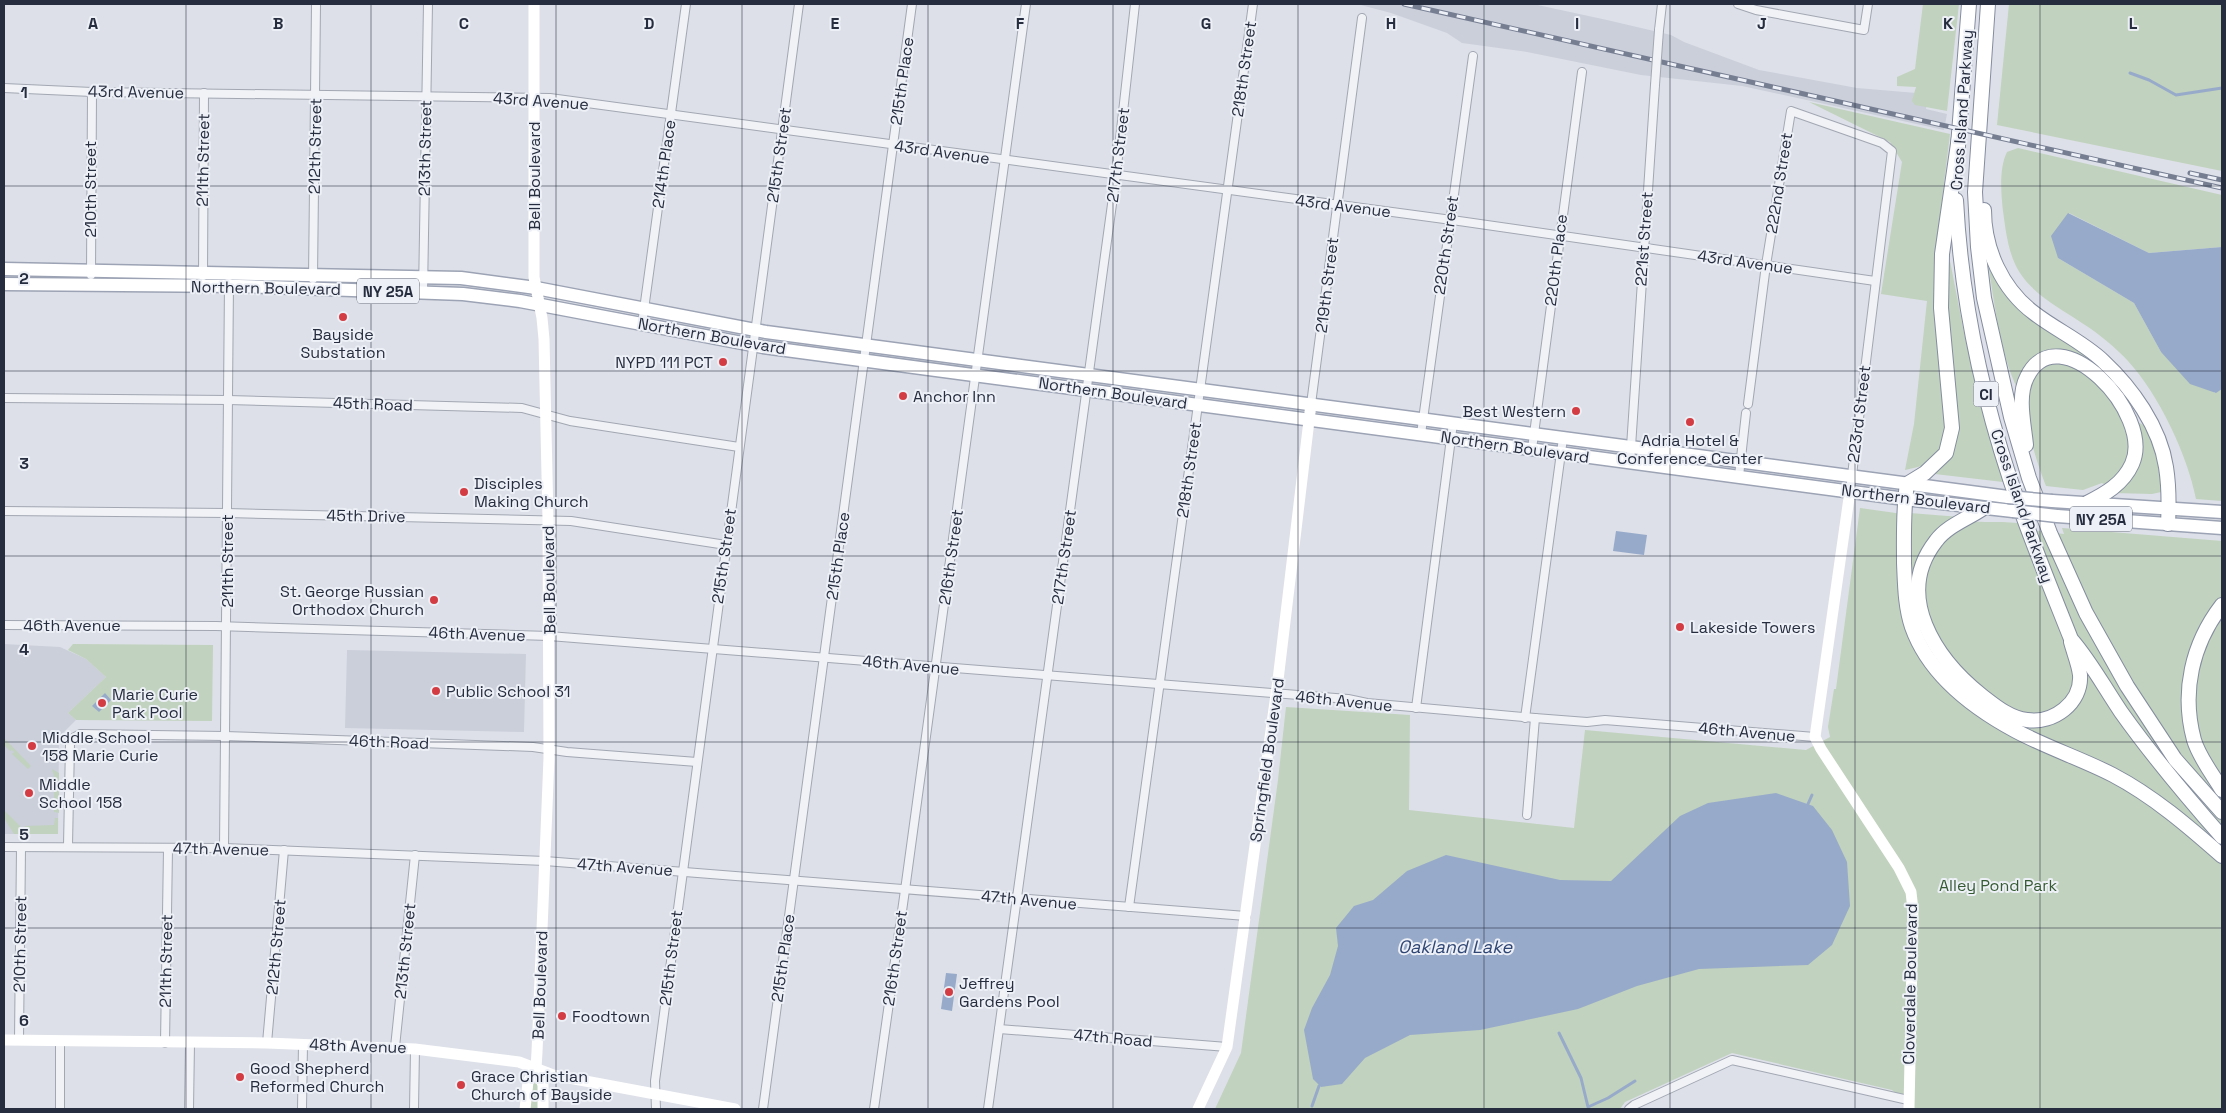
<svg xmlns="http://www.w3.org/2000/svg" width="2226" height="1113" viewBox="0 0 2226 1113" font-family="'Space Grotesk',sans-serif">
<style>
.built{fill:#cbcfda}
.green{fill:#c1d2be}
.water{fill:#97aaca}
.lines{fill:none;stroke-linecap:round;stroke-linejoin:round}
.stream{stroke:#97aaca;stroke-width:3}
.street-casing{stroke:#a2a7b2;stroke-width:10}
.primary-casing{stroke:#9ca3b4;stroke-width:15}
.highway-casing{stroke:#848c9f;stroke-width:16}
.street{stroke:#f0f2f6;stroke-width:8}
.secondary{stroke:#fff;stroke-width:11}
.primary{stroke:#fff;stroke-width:12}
.highway{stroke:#fff;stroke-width:14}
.rail-casing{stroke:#767e92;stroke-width:5}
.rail{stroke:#edf0f6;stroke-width:3;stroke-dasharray:9;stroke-linecap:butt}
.street-bridge-casing{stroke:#a2a7b2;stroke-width:10;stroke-linecap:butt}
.primary-bridge-casing{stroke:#9ca3b4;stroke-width:15;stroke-linecap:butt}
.street-bridge{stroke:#f0f2f6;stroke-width:8}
.primary-bridge{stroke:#fff;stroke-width:12}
.grid{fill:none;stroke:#262d3f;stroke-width:1;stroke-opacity:0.55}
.poi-dot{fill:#d33c42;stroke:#edf0f6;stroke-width:2}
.labels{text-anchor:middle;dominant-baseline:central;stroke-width:4;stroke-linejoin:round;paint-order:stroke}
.shield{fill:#edf0f6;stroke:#626876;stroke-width:1}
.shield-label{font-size:15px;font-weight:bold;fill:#262d3f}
.street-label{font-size:16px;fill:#262d3f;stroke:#edf0f6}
.poi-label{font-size:16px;fill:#262d3f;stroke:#edf0f6;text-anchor:start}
.park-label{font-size:16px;fill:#365b33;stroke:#edf0f6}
.water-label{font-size:18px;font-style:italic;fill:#2f4675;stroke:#edf0f6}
.grid-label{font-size:16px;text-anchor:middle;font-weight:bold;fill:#262d3f;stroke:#edf0f6;stroke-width:4;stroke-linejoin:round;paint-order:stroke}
</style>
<rect width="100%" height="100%" fill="#dde0e8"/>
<g class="built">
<path d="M 1357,4 L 1533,4 L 1607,20 L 1671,35 L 1684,42 L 1759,70 L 1857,88 L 1928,94 L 1926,109 L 1947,114 L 1944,130 L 1742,86 L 1641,75 L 1527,52 L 1462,43 L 1447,33 L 1391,13 Z"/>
<path d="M 4,644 L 60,647 L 86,659 L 106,677 L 68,713 L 76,720 L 59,737 L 58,834 L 4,834 Z"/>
<path d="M 347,650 L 526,654 L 524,732 L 345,728 Z"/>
</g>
<g class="green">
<path d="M 1923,4 L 1959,4 L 1947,111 L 1915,105 L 1912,101 L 1916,87 L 1897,86 L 1897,77 L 1915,69 Z"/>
<path d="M 2009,4 L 2222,4 L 2222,171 L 1997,125 Z"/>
<path d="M 1809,102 L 1950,134 L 1938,233 L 1936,283 L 1946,405 L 1945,439 L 1937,456 L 1922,466 L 1905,470 L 1914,424 L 1927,301 L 1881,294 L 1902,162 L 1890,142 Z"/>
<path d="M 2018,148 L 2222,195 L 2222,247 L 2149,253 L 2069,213 L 2058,258 L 2134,303 L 2161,352 L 2215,393 L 2222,389 L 2222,501 L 2196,499 C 2187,454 2159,395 2128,361 C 2116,348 2099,334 2085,325 C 2062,309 2036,297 2020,273 C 2008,254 2006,232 2003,211 C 2001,193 1999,168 2007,152 Z"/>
<path d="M 1987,256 L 1994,271 L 2091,357 L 2093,363 L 2065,350 L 2044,350 L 2026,366 L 2018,389 C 2000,357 1993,293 1987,256 Z"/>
<path d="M 1950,261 L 1966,343 L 2006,481 L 2003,482 L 1935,474 L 1951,453 L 1947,265 Z"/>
<path d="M 2053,360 L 2076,365 L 2097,379 L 2122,412 L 2131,454 L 2122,473 L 2107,486 L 2102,483 L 2083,490 L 2046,486 C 2035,458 2012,391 2039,367 C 2043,364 2049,362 2053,360 Z"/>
<path d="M 2138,422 C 2162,434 2161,469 2161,492 L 2152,494 L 2114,493 L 2141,444 Z"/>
<path d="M 1860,508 L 1910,515 L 1910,513 L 1960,517 L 1955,520 C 1976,523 1996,521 2018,523 L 2022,525 L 2024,529 L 2064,534 L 2062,528 L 2222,541 L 2222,1109 L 1916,1109 L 1892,1090 L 1732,1053 L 1625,1102 L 1620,1109 L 1215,1109 L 1241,1053 L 1278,780 L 1286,707 L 1410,715 L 1409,810 L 1574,828 L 1585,730 L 1806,750 L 1830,737 L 1828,727 L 1834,689 L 1836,689 Z"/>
<path d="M 73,644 L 213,645 L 212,721 L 76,720 L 68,713 L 106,677 L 86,659 L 68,650 Z"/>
<path d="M 4,738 L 31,766 L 28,769 L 12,754 L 14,752 L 12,750 L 10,751 L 4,745 Z"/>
<path d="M 52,769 L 59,773 L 59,813 L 54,812 L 54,776 Z"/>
<path d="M 4,810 L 20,826 L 20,834 L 14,834 L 4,818 Z"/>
<path d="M 55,818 L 58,818 L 58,834 L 25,834 L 25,826 L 54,825 Z"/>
<path d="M 533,1083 L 538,1084 L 539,1109 L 529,1109 Z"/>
</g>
<g class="water">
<path d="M 2068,213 L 2149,253 L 2222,247 L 2222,389 L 2216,393 L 2190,384 L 2161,352 L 2134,303 L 2058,258 L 2051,236 Z"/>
<path d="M 1616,531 L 1647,535 L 1644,555 L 1613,551 Z"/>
<path d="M 105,693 L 111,700 L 99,712 L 92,706 Z"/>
<path d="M 1776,793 L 1813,806 L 1832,830 L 1847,862 L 1850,906 L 1832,945 L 1808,965 L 1699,969 L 1637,986 L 1578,1009 L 1480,1030 L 1410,1035 L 1365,1058 L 1342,1084 L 1321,1087 L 1313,1079 L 1304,1030 L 1312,1008 L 1330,975 L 1338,946 L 1336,928 L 1354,906 L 1373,900 L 1407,871 L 1446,855 L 1560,880 L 1611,881 L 1680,816 L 1708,803 Z"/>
<path d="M 946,973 L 957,974 L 952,1011 L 941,1009 Z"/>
</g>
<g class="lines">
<g class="stream">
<path d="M 2130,73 L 2149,80 L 2176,95 L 2222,88"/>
<path d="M 1808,804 L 1812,795"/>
<path d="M 1559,1033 L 1581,1078 L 1588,1107 L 1608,1098 L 1635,1081"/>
<path d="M 1312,1106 L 1319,1086"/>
</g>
<g class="street-casing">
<g id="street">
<path d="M 1738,4 L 1756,10 L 1864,30 L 1868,4"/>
<path d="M 1659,30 L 1662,4"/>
<path d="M 4,88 L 92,92 L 550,98 L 1459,221 L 1875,281"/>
<path d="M 91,275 L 92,92"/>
<path d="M 203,276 L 204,93"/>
<path d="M 313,279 L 316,4"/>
<path d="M 423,292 L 428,4"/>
<path d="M 642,324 L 686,4"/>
<path d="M 4,398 L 228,400 L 522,408 L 570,421 L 739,447"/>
<path d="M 1311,404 L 1362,18"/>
<path d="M 1748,404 L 1766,265 L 1791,111 L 1882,143 L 1892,151 L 1850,491"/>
<path d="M 1421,434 L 1473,56"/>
<path d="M 1532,449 L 1582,72"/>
<path d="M 1630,462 L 1655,85"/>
<path d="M 1739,476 L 1746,413"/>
<path d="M 4,511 L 227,513 L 571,521 L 726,545"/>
<path d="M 4,625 L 216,626 L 549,636 L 1348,699 L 1367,703 L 1535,718 L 1587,722 L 1605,720 L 1815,737"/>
<path d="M 1416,708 L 1453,423"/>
<path d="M 1525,718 L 1563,438"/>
<path d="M 1527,815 L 1535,718"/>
<path d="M 68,846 L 70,744 L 73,738 L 80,734 L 225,736 L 533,747 L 567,752 L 697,762"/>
<path d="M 4,847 L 224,848 L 545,861 L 1246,916"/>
<path d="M 224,848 L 229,283"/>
<path d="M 1129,907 L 1253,4"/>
<path d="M 999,1029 L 1227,1047"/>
<path d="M 19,1040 L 21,848"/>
<path d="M 165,1043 L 168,849"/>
<path d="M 267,1043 L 284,850"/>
<path d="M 395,1047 L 415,855"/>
<path d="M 60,1109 L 60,1041"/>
<path d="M 189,1109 L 190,1043"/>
<path d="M 302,1109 L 303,1044"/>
<path d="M 414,1109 L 415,1049"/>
<path d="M 656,1109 L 655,1081 L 799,4"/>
<path d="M 763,1109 L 912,4"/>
<path d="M 874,1109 L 905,890 L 1026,4"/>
<path d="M 988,1109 L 1116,175 L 1135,4"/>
<path d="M 1629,1109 L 1634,1105 L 1732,1060 L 1908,1100"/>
</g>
</g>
<g class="primary-casing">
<g id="primary">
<path d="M 4,269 L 461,278 L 536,288 L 766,332 L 2008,497"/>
<path d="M 4,284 L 239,286 L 463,294 L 520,301 L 763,347 L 1905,499 L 2013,511"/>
<path d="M 2052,501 L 2222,512"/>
<path d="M 2057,516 L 2222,528"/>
</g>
</g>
<g class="highway-casing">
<g id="highway">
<path d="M 1988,4 L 1975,192 L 1978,247 L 1984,298 L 2011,417 L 2029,478 L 2050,533 L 2086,613 L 2127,686 L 2175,759 L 2222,812"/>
<path d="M 1959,137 L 1942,254 L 1941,308 L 1952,428 L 1946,453 L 1925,473 L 1907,484 C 1903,510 1904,536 1904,563 C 1905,584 1905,606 1912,627 C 1929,675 1973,708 2016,731 C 2048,748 2082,759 2113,775 C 2153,796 2188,826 2222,856"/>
<path d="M 1958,146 L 1969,4"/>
<path d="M 1956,200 C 1961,296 1980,388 2010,479 C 2028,533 2050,586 2071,639 C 2091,662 2104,687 2121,712 C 2153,757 2186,796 2222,837"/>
<path d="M 1984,210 C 1984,249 2002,289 2034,313 C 2056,330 2083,342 2103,361 C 2132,388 2160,427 2166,467 C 2169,486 2169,505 2168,524"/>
<path d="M 2026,445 C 2024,424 2017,396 2027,377 C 2058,313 2155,414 2132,464 C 2123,484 2105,494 2087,503"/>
<path d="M 1982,509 C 1967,519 1947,526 1936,541 C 1893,596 1936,659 1981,695 C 1994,705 2009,718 2027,720 C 2053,724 2082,703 2080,675 C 2079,665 2074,653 2071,642"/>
<path d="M 2222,605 C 2192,644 2181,692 2194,740 C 2199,757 2213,775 2222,790"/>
</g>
</g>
<use href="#street" class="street"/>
<g class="secondary">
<path d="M 1850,491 L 1815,737 L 1821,749 L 1899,868 L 1911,892 L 1913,910 L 1909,1109"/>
<path d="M 4,1040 L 267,1043 L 415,1049 L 519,1062 L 553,1075 L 735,1109"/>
<path d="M 536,1068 L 543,1085 L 543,1109"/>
<path d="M 525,1109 L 528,1082 L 536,1068 L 537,1052 L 549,758 L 548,520 L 544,339 L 542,318 L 534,277 L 534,4"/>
<path d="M 1198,1109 L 1227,1047 L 1278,680 L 1311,404"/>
</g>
<use href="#primary" class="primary"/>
<use href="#highway" class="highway"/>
<g class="rail-casing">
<g id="rail">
<path d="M 1404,4 L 2222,188"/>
<path d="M 2190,173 L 2222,180"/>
</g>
</g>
<use href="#rail" class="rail"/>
<g class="street-bridge-casing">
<path id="street-bridge" d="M 1655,85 L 1659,30"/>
</g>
<g class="primary-bridge-casing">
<g id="primary-bridge">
<path d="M 2008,497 L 2052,501"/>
<path d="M 2013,511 L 2057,516"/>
</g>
</g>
<use href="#street-bridge" class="street-bridge"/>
<use href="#primary-bridge" class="primary-bridge"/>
</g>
<path class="grid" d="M 186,4 L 186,1109M 371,4 L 371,1109M 556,4 L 556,1109M 742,4 L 742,1109M 928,4 L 928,1109M 1113,4 L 1113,1109M 1298,4 L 1298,1109M 1484,4 L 1484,1109M 1670,4 L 1670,1109M 1855,4 L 1855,1109M 2040,4 L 2040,1109M 4,186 L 2222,186M 4,371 L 2222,371M 4,556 L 2222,556M 4,742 L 2222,742M 4,928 L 2222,928"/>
<g class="poi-dot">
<circle cx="343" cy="317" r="5"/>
<circle cx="723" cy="362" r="5"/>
<circle cx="903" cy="396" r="5"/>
<circle cx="1576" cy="411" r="5"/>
<circle cx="1690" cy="422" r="5"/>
<circle cx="464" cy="492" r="5"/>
<circle cx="434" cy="600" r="5"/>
<circle cx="1680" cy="627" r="5"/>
<circle cx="436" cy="691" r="5"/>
<circle cx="102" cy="703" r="5"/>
<circle cx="32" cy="746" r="5"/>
<circle cx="29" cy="793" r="5"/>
<circle cx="949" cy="992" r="5"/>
<circle cx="562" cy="1016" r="5"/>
<circle cx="240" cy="1077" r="5"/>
<circle cx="461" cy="1085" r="5"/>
</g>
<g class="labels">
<g class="shield">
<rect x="357" y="278.5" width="62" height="25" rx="4"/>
<rect x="1973.5" y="381.5" width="25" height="25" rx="4"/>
<rect x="2070" y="506.5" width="62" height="25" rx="4"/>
</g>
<g class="shield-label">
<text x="388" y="291">NY 25A</text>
<text x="1986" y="394">CI</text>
<text x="2101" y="519">NY 25A</text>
</g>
<g class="street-label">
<text transform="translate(1244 69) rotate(-82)">218th Street</text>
<text transform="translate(902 81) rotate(-82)">215th Place</text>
<text transform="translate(136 92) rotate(1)">43rd Avenue</text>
<text transform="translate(541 101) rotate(4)">43rd Avenue</text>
<text transform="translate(1962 110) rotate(-86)">Cross Island Parkway</text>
<text transform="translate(315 146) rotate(-89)">212th Street</text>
<text transform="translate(425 148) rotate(-89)">213th Street</text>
<text transform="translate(942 152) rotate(8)">43rd Avenue</text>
<text transform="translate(779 155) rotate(-82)">215th Street</text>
<text transform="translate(1118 155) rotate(-83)">217th Street</text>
<text transform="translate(203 160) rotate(-89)">211th Street</text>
<text transform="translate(664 164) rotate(-82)">214th Place</text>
<text transform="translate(534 176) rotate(-90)">Bell Boulevard</text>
<text transform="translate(1779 183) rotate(-81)">222nd Street</text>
<text transform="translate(90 189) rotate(-90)">210th Street</text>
<text transform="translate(1343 206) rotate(7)">43rd Avenue</text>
<text transform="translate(1644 239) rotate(-86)">221st Street</text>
<text transform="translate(1446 245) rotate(-82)">220th Street</text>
<text transform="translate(1556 260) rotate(-83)">220th Place</text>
<text transform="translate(1745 262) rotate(8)">43rd Avenue</text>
<text transform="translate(1327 285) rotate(-83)">219th Street</text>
<text transform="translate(266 288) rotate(1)">Northern Boulevard</text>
<text transform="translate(712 336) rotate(10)">Northern Boulevard</text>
<text transform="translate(1113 393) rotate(8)">Northern Boulevard</text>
<text transform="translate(373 404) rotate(2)">45th Road</text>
<text transform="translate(1859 414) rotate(-83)">223rd Street</text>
<text transform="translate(1515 447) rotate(8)">Northern Boulevard</text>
<text transform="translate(1189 470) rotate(-82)">218th Street</text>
<text transform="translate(1916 499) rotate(7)">Northern Boulevard</text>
<text transform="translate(2022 506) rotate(71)">Cross Island Parkway</text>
<text transform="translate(366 516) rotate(1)">45th Drive</text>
<text transform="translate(724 556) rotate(-82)">215th Street</text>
<text transform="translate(838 556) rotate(-82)">215th Place</text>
<text transform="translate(951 557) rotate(-82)">216th Street</text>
<text transform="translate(1064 557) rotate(-82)">217th Street</text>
<text transform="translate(227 561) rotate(-90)">211th Street</text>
<text transform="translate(549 580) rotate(-91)">Bell Boulevard</text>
<text x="72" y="625">46th Avenue</text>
<text transform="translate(477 634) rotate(2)">46th Avenue</text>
<text transform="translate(911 665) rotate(5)">46th Avenue</text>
<text transform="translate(1344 701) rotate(6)">46th Avenue</text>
<text transform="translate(1747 732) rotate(5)">46th Avenue</text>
<text transform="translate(389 742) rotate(2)">46th Road</text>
<text transform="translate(1267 760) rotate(-82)">Springfield Boulevard</text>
<text transform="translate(221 849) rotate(1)">47th Avenue</text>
<text transform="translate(625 867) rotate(4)">47th Avenue</text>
<text transform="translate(1029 900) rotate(5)">47th Avenue</text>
<text transform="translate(20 944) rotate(-89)">210th Street</text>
<text transform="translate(276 947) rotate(-85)">212th Street</text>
<text transform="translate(405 951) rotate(-84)">213th Street</text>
<text transform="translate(671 958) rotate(-83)">215th Street</text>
<text transform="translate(783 958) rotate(-82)">215th Place</text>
<text transform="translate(895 958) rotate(-82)">216th Street</text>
<text transform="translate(166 961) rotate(-89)">211th Street</text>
<text transform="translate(1910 984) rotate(-89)">Cloverdale Boulevard</text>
<text transform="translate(540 985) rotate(-88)">Bell Boulevard</text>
<text transform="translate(1113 1038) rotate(5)">47th Road</text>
<text transform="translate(358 1046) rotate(2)">48th Avenue</text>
</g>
<g class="poi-label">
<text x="343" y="334" text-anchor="middle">Bayside<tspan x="343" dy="18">Substation</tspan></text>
<text x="713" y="362" text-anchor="end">NYPD 111 PCT</text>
<text x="913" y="396">Anchor Inn</text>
<text x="1566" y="411" text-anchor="end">Best Western</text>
<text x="1690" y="440" text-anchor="middle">Adria Hotel &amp;<tspan x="1690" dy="18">Conference Center</tspan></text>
<text x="474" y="483">Disciples<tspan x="474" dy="18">Making Church</tspan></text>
<text x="424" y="591" text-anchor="end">St. George Russian<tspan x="424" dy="18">Orthodox Church</tspan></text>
<text x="1690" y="627">Lakeside Towers</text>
<text x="446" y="691">Public School 31</text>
<text x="112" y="694">Marie Curie<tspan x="112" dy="18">Park Pool</tspan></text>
<text x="42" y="737">Middle School<tspan x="42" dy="18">158 Marie Curie</tspan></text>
<text x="39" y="784">Middle<tspan x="39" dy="18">School 158</tspan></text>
<text x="959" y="983">Jeffrey<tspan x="959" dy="18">Gardens Pool</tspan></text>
<text x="572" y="1016">Foodtown</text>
<text x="250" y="1068">Good Shepherd<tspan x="250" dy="18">Reformed Church</tspan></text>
<text x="471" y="1076">Grace Christian<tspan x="471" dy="18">Church of Bayside</tspan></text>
</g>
<g class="park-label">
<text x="1998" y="885">Alley Pond Park</text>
</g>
<g class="water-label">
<text x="1455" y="946">Oakland Lake</text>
</g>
</g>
<g class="grid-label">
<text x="93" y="29">A</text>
<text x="278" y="29">B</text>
<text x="464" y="29">C</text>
<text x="649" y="29">D</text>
<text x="835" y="29">E</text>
<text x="1020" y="29">F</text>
<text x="1206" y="29">G</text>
<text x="1391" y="29">H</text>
<text x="1577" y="29">I</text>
<text x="1762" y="29">J</text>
<text x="1948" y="29">K</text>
<text x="2133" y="29">L</text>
<text x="24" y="98">1</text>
<text x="24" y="284">2</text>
<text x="24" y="469">3</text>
<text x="24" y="655">4</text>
<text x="24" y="840">5</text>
<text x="24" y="1026">6</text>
</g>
<rect width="2226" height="1113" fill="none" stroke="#262d3f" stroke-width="10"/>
</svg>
